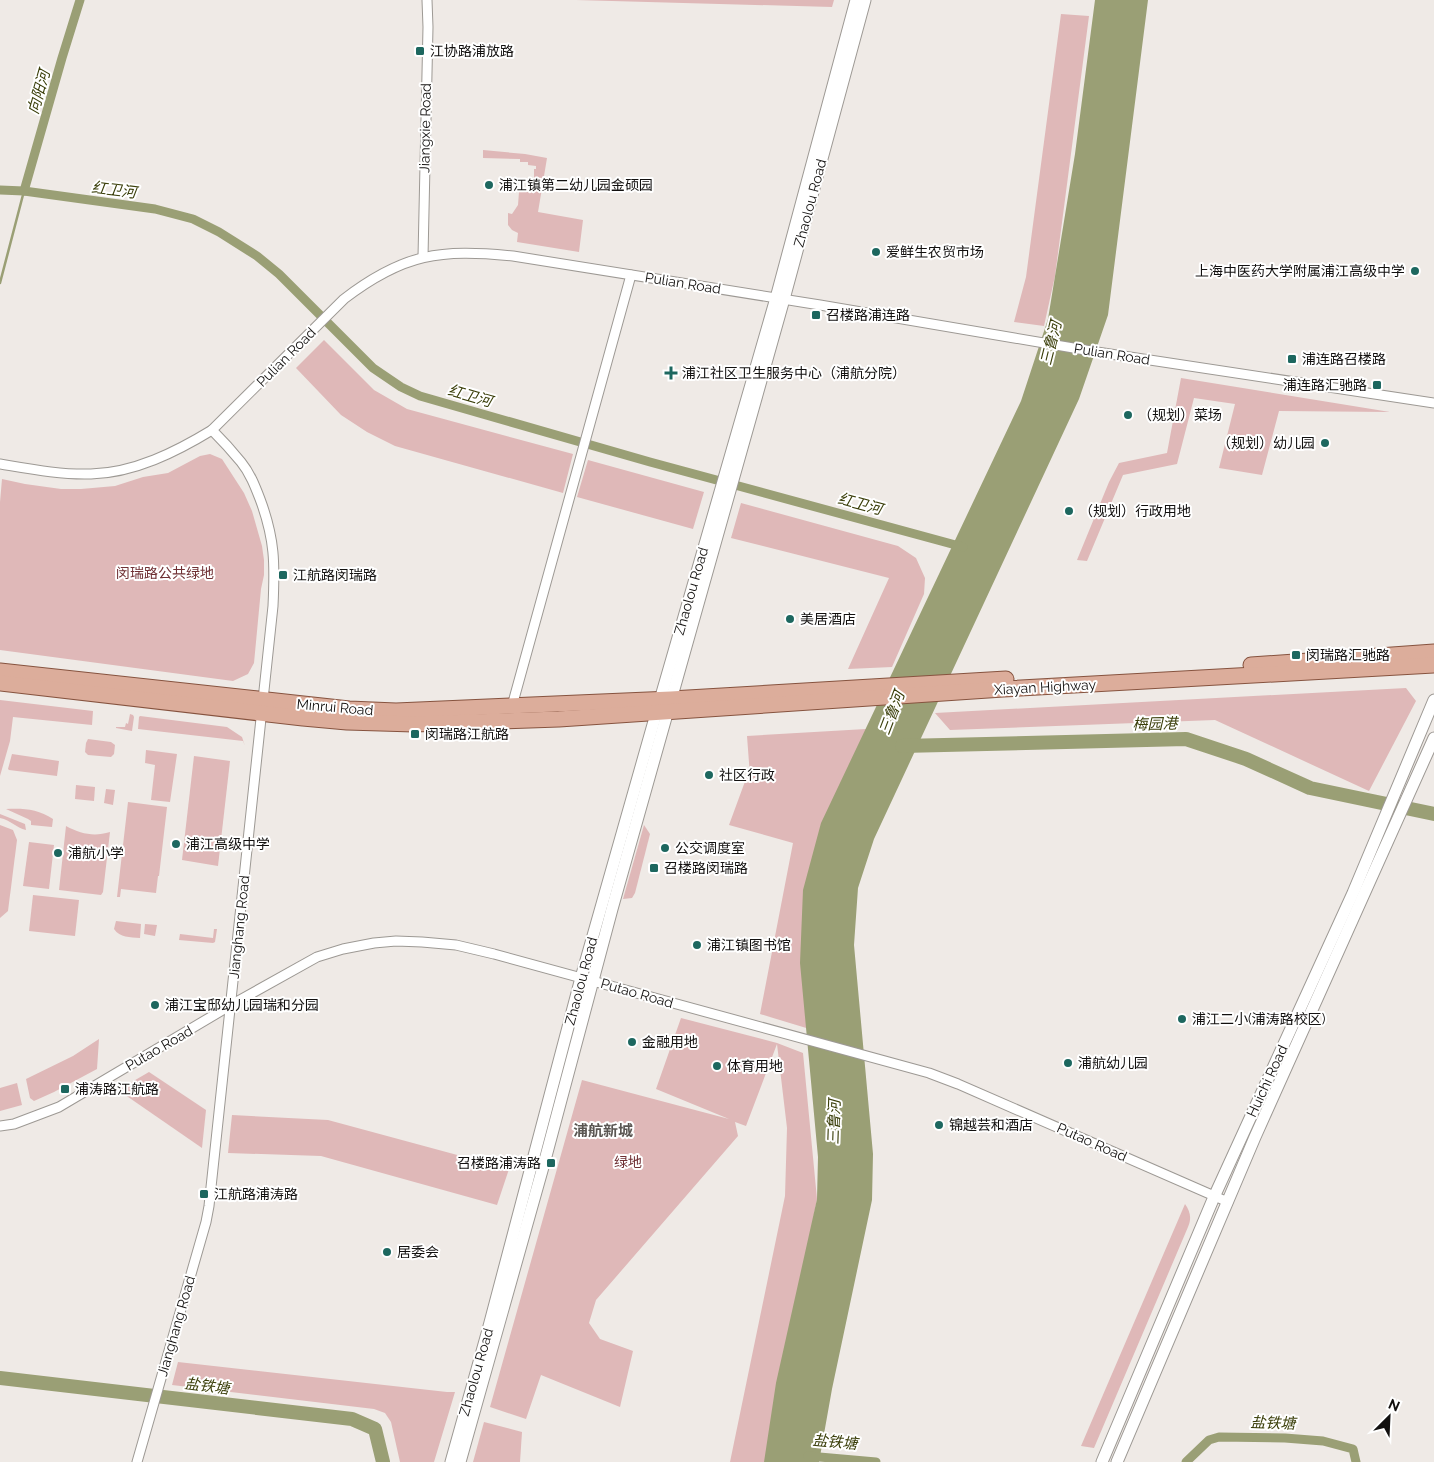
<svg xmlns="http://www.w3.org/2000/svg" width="1434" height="1462" viewBox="0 0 1434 1462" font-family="Raleway,'Noto Sans SC',sans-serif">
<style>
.green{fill:#dfb8b8}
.water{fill:#9a9f75}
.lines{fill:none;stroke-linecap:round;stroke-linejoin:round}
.stream{stroke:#9a9f75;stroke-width:2.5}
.canal{stroke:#9a9f75;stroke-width:9}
.river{stroke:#9a9f75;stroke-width:14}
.minor-casing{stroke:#9d9994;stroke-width:11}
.tertiary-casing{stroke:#9d9994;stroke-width:13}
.primary-casing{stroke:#86533f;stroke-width:17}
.minor{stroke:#fff;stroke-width:9}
.tertiary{stroke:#fff;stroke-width:11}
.primary{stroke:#dcad9b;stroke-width:15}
.poi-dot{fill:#1d675f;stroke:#fff;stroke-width:2}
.labels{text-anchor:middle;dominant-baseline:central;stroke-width:4;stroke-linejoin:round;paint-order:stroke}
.poi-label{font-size:14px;fill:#12100f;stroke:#fff;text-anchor:start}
.street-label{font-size:14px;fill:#12100f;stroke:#fff}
.park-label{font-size:14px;fill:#6f3034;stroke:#fff}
.water-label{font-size:15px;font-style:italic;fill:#3a3e09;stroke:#fff}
.neighbourhood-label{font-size:15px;font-weight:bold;fill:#5a5652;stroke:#fff}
</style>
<rect width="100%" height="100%" fill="#efeae6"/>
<g class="green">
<path d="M 576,0 L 834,0 L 832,7 Z"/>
<path d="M 1061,14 L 1089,16 L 1055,276 L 1044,326 L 1014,322 L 1026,277 Z"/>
<path d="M 483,150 L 525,154 L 547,158 L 538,212 L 583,220 L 579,252 L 517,242 L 518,233 L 512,230 L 508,225 L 508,213 L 512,214 L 518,205 L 519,192 L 534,192 L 534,169 L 536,169 L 536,166 L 528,165 L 528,162 L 520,162 L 520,159 L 483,158 Z"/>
<path d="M 324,340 L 374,390 L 407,409 L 573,454 L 563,493 L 395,446 L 367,432 L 341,415 L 296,368 Z"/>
<path d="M 1181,378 L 1390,412 L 1279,411 L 1262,475 L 1219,468 L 1235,404 L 1194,398 L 1177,464 L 1123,475 L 1087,561 L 1077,560 L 1109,482 L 1119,463 L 1167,453 Z"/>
<path d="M 210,454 L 222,459 L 244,493 L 252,511 L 262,546 L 264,560 L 264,575 L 261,589 L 254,663 L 248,674 L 233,681 L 0,650 L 0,502 L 2,479 L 25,484 L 61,489 L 81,489 L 115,486 L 143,477 L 168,473 L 200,456 Z"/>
<path d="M 588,460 L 704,492 L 693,529 L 577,497 Z"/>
<path d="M 741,503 L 898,546 L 916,558 L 925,578 L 924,594 L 892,667 L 848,669 L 889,578 L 731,538 Z"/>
<path d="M 1406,688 L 1416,701 L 1369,791 L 1215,720 L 950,730 L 935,713 Z"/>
<path d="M 0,700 L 93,711 L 92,725 L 13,717 L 10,741 L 0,776 Z"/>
<path d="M 130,714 L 133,715 L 134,717 L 132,731 L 116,728 L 116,727 L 125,727 L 126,723 L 128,724 Z"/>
<path d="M 140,716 L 227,727 L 242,737 L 245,746 L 243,741 L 138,729 L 139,717 Z"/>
<path d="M 866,729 L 836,1037 L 760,1014 L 793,843 L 729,825 L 747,776 L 750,776 L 747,736 Z"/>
<path d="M 88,739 L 111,742 L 115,745 L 114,754 L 111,757 L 88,755 L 85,752 L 86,743 Z"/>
<path d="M 146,750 L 177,754 L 170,802 L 151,800 L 155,765 L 145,763 Z"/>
<path d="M 12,754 L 59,761 L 57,776 L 9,770 L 8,769 Z"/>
<path d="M 194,756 L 230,761 L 218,866 L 182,860 Z"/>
<path d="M 76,785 L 95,787 L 94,801 L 75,799 Z"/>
<path d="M 106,789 L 115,790 L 113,805 L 104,803 Z"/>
<path d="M 128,802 L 167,807 L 159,876 L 158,876 L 156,893 L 121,889 L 120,897 L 117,897 Z"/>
<path d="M 6,809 C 23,808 38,809 53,819 L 52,827 L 31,825 L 31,821 L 28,819 Z"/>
<path d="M 0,814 L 25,824 L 26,830 C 16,828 11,820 0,818 Z"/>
<path d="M 0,825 L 13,830 L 17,840 L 8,911 L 0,918 Z"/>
<path d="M 644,825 L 650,834 L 635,893 L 632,898 L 623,899 Z"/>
<path d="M 66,826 C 81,834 94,837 110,832 L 103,892 L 101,895 L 59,890 Z"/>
<path d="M 29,842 L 54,845 L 49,889 L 23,886 Z"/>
<path d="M 33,895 L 79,900 L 75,936 L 29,931 Z"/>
<path d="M 116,921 L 141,924 L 140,938 C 130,937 120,938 114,929 Z"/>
<path d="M 145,924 L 157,925 L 155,936 L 144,934 Z"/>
<path d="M 214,929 L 217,929 L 215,942 L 213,943 L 179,940 L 180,934 L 213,938 Z"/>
<path d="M 681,1018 L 777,1043 L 803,1053 L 817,1199 L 766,1462 L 730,1462 L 785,1196 L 787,1128 L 777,1044 L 746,1126 L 735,1122 L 738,1136 L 596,1300 L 589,1323 L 600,1339 L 633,1351 L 620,1407 L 541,1375 L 526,1419 L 490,1407 L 582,1080 L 729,1119 L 656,1089 Z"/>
<path d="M 99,1039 L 97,1069 L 54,1092 L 34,1101 L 30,1098 L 26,1079 L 73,1056 Z"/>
<path d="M 149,1072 L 206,1110 L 202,1148 L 118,1090 Z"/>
<path d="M 17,1083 L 22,1105 L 0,1111 L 0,1088 Z"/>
<path d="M 232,1115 L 328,1120 L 509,1169 L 497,1205 L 321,1156 L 228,1153 Z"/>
<path d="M 1185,1204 C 1190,1211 1192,1218 1188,1227 L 1094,1448 L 1081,1446 Z"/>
<path d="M 178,1362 L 447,1392 L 455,1392 L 434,1462 L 400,1462 L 391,1422 L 385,1413 L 374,1409 L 172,1385 Z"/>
<path d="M 484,1422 L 522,1432 L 520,1462 L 473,1462 Z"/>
</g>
<path class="water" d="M 1095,0 L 1148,0 L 1108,315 L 1079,399 L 874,839 L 858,888 L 854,945 L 873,1154 L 872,1200 L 832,1389 L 819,1462 L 764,1462 L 776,1383 L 817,1199 L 818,1157 L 800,963 L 803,890 L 821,823 L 1021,401 L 1048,319 L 1075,154 Z"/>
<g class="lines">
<path class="stream" d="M 0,283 L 24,191"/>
<g class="canal">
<path d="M 0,190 L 24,191 L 155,209 L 193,219 L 219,232 L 257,256 L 279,274 L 373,368 L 401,387 L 420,396 L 650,462 L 963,547"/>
<path d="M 24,191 L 62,58 L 80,0"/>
<path d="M 808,1456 L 876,1462"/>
<path d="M 1186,1462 L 1209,1440 L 1219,1437 L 1285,1438 L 1323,1441 L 1353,1449 L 1356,1462"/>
</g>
<g class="river">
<path d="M 902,746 L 1186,739 L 1246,759 L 1310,788 L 1434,814"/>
<path d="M 0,1378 L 352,1419 L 375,1429 L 383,1462"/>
</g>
<g class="minor-casing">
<g id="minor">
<path d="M 423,257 L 428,27 L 427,0"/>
<path d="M 0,464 C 30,469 61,475 91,474 C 134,473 176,452 212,430 L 344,299 C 404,253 440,249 513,256 L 820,305 L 1097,352 L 1434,403"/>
<path d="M 512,706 L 631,275"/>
<path d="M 0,1126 L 14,1124 L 59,1107 L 231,1005 L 317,957 L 343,949 L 374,943 L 396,941 L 422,942 L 456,945 L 494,954 L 929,1073 L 958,1084 L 1228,1202"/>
<path d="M 137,1462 L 206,1222 L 209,1206 L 273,606 C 275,564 275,539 260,499 C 255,486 250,473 241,462 C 232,451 222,440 212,430"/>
</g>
</g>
<g class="tertiary-casing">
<g id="tertiary">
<path d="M 451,1462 L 488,1330 L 581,978 L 660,700 L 776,298 L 856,0"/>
<path d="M 460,1462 L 545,1160 L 612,909 L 784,299 L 865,0"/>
<path d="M 1102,1462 L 1214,1197 L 1353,893 L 1434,700"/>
<path d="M 1117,1462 L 1255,1137 L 1434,738"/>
</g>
</g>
<g class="primary-casing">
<g id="primary">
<path d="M 1251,665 L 1434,652"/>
<path d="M 0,671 L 349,709 L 396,711 L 671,699 L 1006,679"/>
<path d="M 0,683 L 303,718 L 347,722 L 414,724 L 559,719 L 1003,689 L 1434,665"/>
</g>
</g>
<use href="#minor" class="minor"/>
<use href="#tertiary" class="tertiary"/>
<use href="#primary" class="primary"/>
</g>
<g class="poi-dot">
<rect x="415" y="46" width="10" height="10" rx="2.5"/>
<circle cx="489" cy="185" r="5"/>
<circle cx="876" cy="252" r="5"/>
<circle cx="1415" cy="271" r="5"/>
<rect x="811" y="310" width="10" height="10" rx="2.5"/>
<rect x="1287" y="354" width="10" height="10" rx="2.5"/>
<path d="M668.5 365.5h5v5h5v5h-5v5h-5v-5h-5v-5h5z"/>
<rect x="1372" y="380" width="10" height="10" rx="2.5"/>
<circle cx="1128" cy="415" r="5"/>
<circle cx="1325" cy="443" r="5"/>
<circle cx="1069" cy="511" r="5"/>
<rect x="278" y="570" width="10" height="10" rx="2.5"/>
<circle cx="790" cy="619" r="5"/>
<rect x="1291" y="650" width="10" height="10" rx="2.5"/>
<rect x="410" y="729" width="10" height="10" rx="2.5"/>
<circle cx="709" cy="775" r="5"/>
<circle cx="176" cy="844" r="5"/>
<circle cx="665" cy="848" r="5"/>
<circle cx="58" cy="853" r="5"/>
<rect x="649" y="863" width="10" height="10" rx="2.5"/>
<circle cx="697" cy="945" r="5"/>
<circle cx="155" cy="1005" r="5"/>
<circle cx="1182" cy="1019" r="5"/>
<circle cx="632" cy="1042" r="5"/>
<circle cx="1068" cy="1063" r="5"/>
<circle cx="717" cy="1066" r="5"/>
<rect x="60" y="1084" width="10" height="10" rx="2.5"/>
<circle cx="939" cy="1125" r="5"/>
<rect x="546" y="1158" width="10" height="10" rx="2.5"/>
<rect x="199" y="1189" width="10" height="10" rx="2.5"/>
<circle cx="387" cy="1252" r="5"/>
</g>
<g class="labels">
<g class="poi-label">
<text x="430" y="51">江协路浦放路</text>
<text x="499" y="185">浦江镇第二幼儿园金硕园</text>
<text x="886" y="252">爱鲜生农贸市场</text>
<text x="1405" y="271" text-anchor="end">上海中医药大学附属浦江高级中学</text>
<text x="826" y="315">召楼路浦连路</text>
<text x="1302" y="359">浦连路召楼路</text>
<text x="682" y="373">浦江社区卫生服务中心（浦航分院）</text>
<text x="1367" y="385" text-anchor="end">浦连路汇驰路</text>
<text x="1138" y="415">（规划）菜场</text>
<text x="1315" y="443" text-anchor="end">（规划）幼儿园</text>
<text x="1079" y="511">（规划）行政用地</text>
<text x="293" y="575">江航路闵瑞路</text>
<text x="800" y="619">美居酒店</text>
<text x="1306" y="655">闵瑞路汇驰路</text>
<text x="425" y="734">闵瑞路江航路</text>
<text x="719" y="775">社区行政</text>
<text x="186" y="844">浦江高级中学</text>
<text x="675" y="848">公交调度室</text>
<text x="68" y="853">浦航小学</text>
<text x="664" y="868">召楼路闵瑞路</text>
<text x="707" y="945">浦江镇图书馆</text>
<text x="165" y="1005">浦江宝邸幼儿园瑞和分园</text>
<text x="1192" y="1019">浦江二小(浦涛路校区)</text>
<text x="642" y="1042">金融用地</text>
<text x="1078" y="1063">浦航幼儿园</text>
<text x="727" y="1066">体育用地</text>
<text x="75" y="1089">浦涛路江航路</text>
<text x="949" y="1125">锦越芸和酒店</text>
<text x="541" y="1163" text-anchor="end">召楼路浦涛路</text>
<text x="214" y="1194">江航路浦涛路</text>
<text x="397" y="1252">居委会</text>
</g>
<g class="street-label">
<text transform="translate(425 128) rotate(-89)">Jiangxie Road</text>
<text transform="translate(810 203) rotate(-75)">Zhaolou Road</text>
<text transform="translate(683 283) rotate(9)">Pulian Road</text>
<text transform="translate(1112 354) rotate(9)">Pulian Road</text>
<text transform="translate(286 357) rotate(-45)">Pulian Road</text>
<text transform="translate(691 591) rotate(-74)">Zhaolou Road</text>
<text transform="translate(1045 687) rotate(-3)">Xiayan Highway</text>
<text transform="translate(335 707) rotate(5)">Minrui Road</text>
<text transform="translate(239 927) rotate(-84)">Jianghang Road</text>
<text transform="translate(581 981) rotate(-75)">Zhaolou Road</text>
<text transform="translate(637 993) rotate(16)">Putao Road</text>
<text transform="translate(159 1048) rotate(-30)">Putao Road</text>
<text transform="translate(1267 1081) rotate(-65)">Huichi Road</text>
<text transform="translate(1092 1142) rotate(24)">Putao Road</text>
<text transform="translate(176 1326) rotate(-74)">Jianghang Road</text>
<text transform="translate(476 1372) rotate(-74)">Zhaolou Road</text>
</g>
<g class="park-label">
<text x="165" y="573">闵瑞路公共绿地</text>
<text x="628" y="1162">绿地</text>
</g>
<g class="water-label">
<text transform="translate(39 92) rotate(-74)">向阳河</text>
<text transform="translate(114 190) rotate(7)">红卫河</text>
<text transform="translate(1051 343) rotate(-76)">三鲁河</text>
<text transform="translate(470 396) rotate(16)">红卫河</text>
<text transform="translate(860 504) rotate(15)">红卫河</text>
<text transform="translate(892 713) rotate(-69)">三鲁河</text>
<text transform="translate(1155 724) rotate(-1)">梅园港</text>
<text transform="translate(834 1122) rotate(-88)">三鲁河</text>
<text transform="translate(207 1386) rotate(7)">盐铁塘</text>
<text transform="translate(1273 1423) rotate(2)">盐铁塘</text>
<text transform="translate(835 1442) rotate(5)">盐铁塘</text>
</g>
<g class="neighbourhood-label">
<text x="603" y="1131">浦航新城</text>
</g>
</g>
<g transform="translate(1389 1417) rotate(24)" stroke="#ffffff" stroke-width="4" paint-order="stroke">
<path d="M0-4L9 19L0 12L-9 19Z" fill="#12100f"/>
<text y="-8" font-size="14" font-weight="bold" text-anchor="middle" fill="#12100f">N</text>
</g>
</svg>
